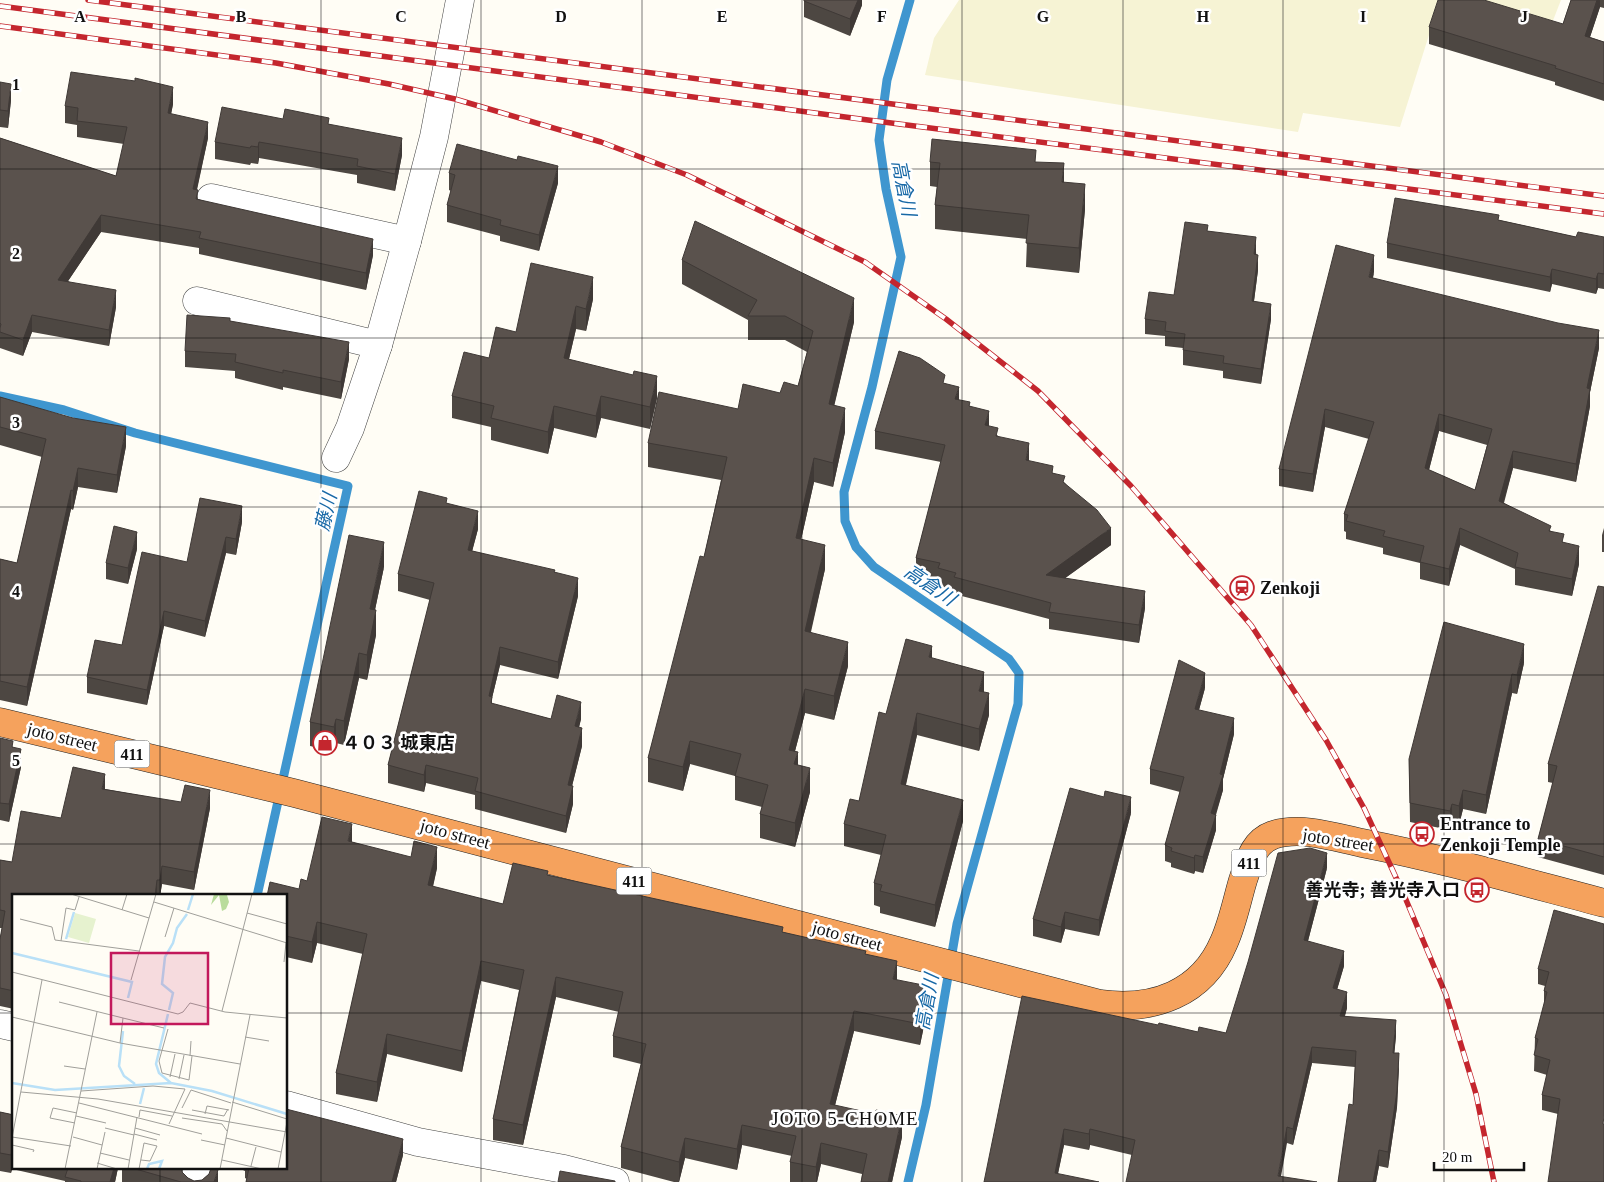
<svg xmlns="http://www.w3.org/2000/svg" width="1604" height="1182" viewBox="0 0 1604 1182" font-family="'Times New Roman','Noto Sans JP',serif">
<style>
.farmland{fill:#f6f3d4}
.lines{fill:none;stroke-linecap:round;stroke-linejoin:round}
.stream{stroke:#3f96cf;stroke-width:9}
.minor-casing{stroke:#444;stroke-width:29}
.highway-casing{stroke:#222;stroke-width:29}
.minor{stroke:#fff;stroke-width:28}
.highway{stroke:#f5a25d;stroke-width:28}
.rail-casing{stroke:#c4262e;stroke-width:5.5}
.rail{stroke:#fff;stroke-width:4;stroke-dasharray:11;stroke-linecap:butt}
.wall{fill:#4d4742;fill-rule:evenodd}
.shaded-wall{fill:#3f3936}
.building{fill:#5a524d;stroke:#3f3936;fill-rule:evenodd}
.grid{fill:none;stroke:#111;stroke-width:1;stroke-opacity:0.55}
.labels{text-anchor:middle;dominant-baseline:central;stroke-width:5;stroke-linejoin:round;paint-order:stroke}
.shield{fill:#fff;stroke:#585858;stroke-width:1}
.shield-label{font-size:16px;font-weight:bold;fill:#111}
.poi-label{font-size:18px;font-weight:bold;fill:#111;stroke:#fff;text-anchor:start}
.street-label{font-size:18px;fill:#111;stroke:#fff}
.water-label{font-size:19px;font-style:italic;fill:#1768a6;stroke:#fff}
.neighbourhood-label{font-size:19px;letter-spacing:1px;fill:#111;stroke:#fff}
.inset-river{fill:none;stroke:#b9e0f7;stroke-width:2.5}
.inset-road{fill:none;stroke:#a09f9a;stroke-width:1}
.view{fill:#c2185b;fill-opacity:0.15;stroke:#c2185b;stroke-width:2.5}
.inset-edge{fill:none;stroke:#111;stroke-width:2.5}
.grid-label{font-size:16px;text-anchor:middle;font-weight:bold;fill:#111;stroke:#fff;stroke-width:5;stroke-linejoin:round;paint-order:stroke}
</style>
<rect width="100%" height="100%" fill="#fffdf5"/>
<g class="farmland">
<path d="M 959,0 L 1440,0 L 1400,127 L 1303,113 L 1298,132 L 925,75 L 934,38 Z"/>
<path d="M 1479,0 L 1561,0 L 1552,23 Z"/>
</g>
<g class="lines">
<g class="stream">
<path d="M 0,396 L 64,410 L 135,433 L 348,486 L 257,896"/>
<path d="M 908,1182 L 926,1105 L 957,924 L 1018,704 L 1019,673 L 1009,659 L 874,567 L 856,547 L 845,521 L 844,492 L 872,387 L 901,257 L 886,189 L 879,140 L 887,80 L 910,0"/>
</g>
<g class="minor-casing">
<g id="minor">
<path d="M 211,198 L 407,241"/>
<path d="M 197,301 L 378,345"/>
<path d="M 336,458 L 350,428 L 378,345 L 407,241 L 434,137 L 460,0"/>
<path d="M 0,1024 L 14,1027"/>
<path d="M 286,1105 L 418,1142 L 564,1169 L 615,1182"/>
<path d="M 196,1182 L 197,1168"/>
</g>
</g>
<g class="highway-casing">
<path id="highway" d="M 0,722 L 294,793 L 1100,1004 C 1153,1011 1202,994 1224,942 C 1233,922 1237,900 1243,880 C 1249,863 1253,842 1273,835 C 1301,826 1334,837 1362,843 C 1444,859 1524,882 1604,903"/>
</g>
<use href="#minor" class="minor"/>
<use href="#highway" class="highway"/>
<g class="rail-casing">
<g id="rail">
<path d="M 88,0 L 1604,196"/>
<path d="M 0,6 L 868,120 L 1604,214"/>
<path d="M 0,26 L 276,63 L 389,84 L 455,99 L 601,142 L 687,175 L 865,262 L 946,319 L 1038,391 L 1131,486 L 1251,625 L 1326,740 L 1364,808 L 1404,895 L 1446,995 L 1476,1094 L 1494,1182"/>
</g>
</g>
<use href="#rail" class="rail"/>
</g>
<g class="wall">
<path d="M 862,0 L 862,5 L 850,36 L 804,17 L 804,1 Z"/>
<path d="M 1571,0 L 1604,0 L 1604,8 L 1600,7 L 1590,37 L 1604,42 L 1604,101 L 1555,85 L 1555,82 L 1429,44 L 1429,27 L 1563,24 Z"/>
<path d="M 0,82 L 11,100 L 8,128 L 0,127 Z"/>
<path d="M 173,104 L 171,114 L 208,138 L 197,190 L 198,199 L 373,255 L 366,290 L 199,254 L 199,248 L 101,232 L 68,281 L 116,307 L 109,346 L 32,332 L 23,356 L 0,348 L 0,138 L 116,176 L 124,144 L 77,137 L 77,125 L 65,123 L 65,106 Z"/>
<path d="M 283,119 L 329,124 L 402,155 L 395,191 L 357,183 L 357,175 L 259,158 L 258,164 L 251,163 L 250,165 L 215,159 L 215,142 Z"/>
<path d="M 517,160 L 558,183 L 539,251 L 500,241 L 500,236 L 447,222 L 447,205 L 451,191 L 449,190 L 449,173 Z"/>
<path d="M 930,162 L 1036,162 L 1064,182 L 1085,209 L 1079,273 L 1026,267 L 1027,239 L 935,229 L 935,205 L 937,187 L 930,186 Z"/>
<path d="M 1499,220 L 1576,237 L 1604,237 L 1604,289 L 1598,288 L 1596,294 L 1552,284 L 1550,292 L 1387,258 L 1387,243 Z"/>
<path d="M 1208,231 L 1256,252 L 1258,270 L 1254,301 L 1271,319 L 1261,384 L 1223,378 L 1223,371 L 1183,365 L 1183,348 L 1165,346 L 1165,336 L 1145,334 L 1145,319 L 1174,295 Z"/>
<path d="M 682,260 L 854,322 L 834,405 L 845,432 L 833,487 L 814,482 L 801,540 L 825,569 L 811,632 L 848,666 L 834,720 L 805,713 L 795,751 L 798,765 L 810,792 L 795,847 L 760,838 L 760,814 L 762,807 L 735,800 L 735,776 L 690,764 L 683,791 L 648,782 L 648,758 L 704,557 L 721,480 L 648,467 L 648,443 L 798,386 L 807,352 L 785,340 L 748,340 L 748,320 L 682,284 Z"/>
<path d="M 1374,272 L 1373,278 L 1599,348 L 1590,392 L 1590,406 L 1576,482 L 1513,468 L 1504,503 L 1551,531 L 1564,543 L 1579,564 L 1572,596 L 1515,585 L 1515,569 L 1460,545 L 1449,586 L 1420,579 L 1420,563 L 1383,554 L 1383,548 L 1346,539 L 1346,532 L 1344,531 L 1344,514 L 1369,439 L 1325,427 L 1313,492 L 1279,486 L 1279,469 ZM 1439,431 L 1487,445 L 1475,490 L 1429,470 Z"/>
<path d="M 593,299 L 586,331 L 576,329 L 569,359 L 657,398 L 650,429 L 601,418 L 596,438 L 554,428 L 548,454 L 491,440 L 491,427 L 452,418 L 452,396 L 489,358 L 516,332 Z"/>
<path d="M 230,321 L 349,359 L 341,399 L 283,387 L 283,390 L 235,378 L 235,371 L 185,367 L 185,351 Z"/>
<path d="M 945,383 L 959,400 L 970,406 L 998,436 L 1029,461 L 1053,473 L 1065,483 L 1111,545 L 1065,578 L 1145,608 L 1139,643 L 1049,629 L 1049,619 L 954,594 L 954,590 L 938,586 L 938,580 L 916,575 L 916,558 L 941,462 L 875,449 L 875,431 Z"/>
<path d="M 0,397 L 126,446 L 117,493 L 78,487 L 73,510 L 71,509 L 27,706 L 0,700 L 0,559 L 17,563 L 42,457 L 0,445 Z"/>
<path d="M 447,503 L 478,529 L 472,551 L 555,572 L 578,596 L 558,679 L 500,665 L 492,698 L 492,704 L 551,719 L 581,719 L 579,727 L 582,746 L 572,786 L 573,804 L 566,833 L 475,809 L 475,795 L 426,783 L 424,792 L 388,783 L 388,765 L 430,600 L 398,591 L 398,574 Z"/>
<path d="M 242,522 L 236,555 L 226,553 L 205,637 L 164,626 L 147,705 L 87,693 L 87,677 L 122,645 L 187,562 Z"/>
<path d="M 1604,528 L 1604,552 L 1602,552 L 1602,535 Z"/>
<path d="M 137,549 L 128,584 L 106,579 L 106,563 Z"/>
<path d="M 384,567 L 375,610 L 376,635 L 367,680 L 359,678 L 344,745 L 336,743 L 334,751 L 310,746 L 310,722 Z"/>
<path d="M 1604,587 L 1604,875 L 1538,857 L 1538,839 L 1553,783 L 1548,782 L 1548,764 Z"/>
<path d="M 932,658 L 984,692 L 989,715 L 979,751 L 917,735 L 906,785 L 963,821 L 935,927 L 880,913 L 880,907 L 874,905 L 874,883 L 881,855 L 844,846 L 844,824 L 859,801 L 886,714 Z"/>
<path d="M 1524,663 L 1517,694 L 1512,693 L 1486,814 L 1463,809 L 1459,825 L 1452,823 L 1450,830 L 1410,822 L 1409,759 Z"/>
<path d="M 1205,688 L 1199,710 L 1234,734 L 1223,779 L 1223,790 L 1216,815 L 1216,830 L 1203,873 L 1195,871 L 1194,874 L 1171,867 L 1171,863 L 1165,861 L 1165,845 L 1180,792 L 1150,784 L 1150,769 Z"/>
<path d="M 0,738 L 13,747 L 21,767 L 9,822 L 0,820 Z"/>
<path d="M 105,789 L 210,808 L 194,890 L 162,884 L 160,896 L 14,896 L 14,1009 L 0,1006 L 0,939 L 2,928 L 0,928 L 0,860 L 12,862 L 61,818 Z"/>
<path d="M 1131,813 L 1099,936 L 1065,929 L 1061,943 L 1033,936 L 1033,919 Z"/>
<path d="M 352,842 L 437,868 L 433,887 L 503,904 L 548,875 L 783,932 L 866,954 L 928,1007 L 920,1045 L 854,1031 L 835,1105 L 902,1137 L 892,1182 L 861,1182 L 862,1174 L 821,1164 L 817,1182 L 790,1182 L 790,1162 L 792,1156 L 742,1145 L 737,1170 L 685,1158 L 679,1182 L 674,1182 L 621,1168 L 621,1147 L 641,1064 L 613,1057 L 613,1036 L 619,1012 L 556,997 L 523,1145 L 493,1140 L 493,1119 L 519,990 L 481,981 L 462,1072 L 387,1054 L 377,1102 L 336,1094 L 336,1073 L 363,954 L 317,943 L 312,963 L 286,957 L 286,896 L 299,889 Z"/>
<path d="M 1327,868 L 1308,941 L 1344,966 L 1337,989 L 1347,1008 L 1345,1016 L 1396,1036 L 1394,1053 L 1399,1069 L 1397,1107 L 1388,1168 L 1379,1166 L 1376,1182 L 1338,1182 L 1353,1105 L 1355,1067 L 1312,1063 L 1293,1145 L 1287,1143 L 1132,1155 L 1090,1145 L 1089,1150 L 1064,1145 L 1058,1174 L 984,1182 L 1158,1025 L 1198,1032 L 1226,1033 Z"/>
<path d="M 1604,924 L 1558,1114 L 1542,1110 L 1542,1095 L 1547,1075 L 1534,1071 L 1535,1038 L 1544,1006 L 1544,991 L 1545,986 L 1538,984 L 1538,969 Z"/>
<path d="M 0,1112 L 14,1115 L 14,1168 L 118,1168 L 115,1182 L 65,1182 L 65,1181 L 12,1169 L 11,1173 L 0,1171 Z"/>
<path d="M 403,1155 L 396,1182 L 246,1182 L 247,1179 L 245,1178 L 245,1171 L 243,1170 L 243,1168 L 286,1168 Z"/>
<path d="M 122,1168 L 182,1168 L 182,1172 L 188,1178 L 194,1181 L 202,1180 L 209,1174 L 218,1182 L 122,1182 Z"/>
</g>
<g class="shaded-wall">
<path d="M 858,0 L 862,0 L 862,5 L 850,36 L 850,19 Z"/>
<path d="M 1597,0 L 1600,0 L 1600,7 L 1585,52 L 1585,36 Z"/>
<path d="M 11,84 L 11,100 L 8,128 L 8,111 Z"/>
<path d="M 173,87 L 173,104 L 168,130 L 168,113 Z"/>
<path d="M 208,122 L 208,138 L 193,206 L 193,189 Z"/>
<path d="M 402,138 L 402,155 L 395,191 L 395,174 Z"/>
<path d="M 259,142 L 259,158 L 258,164 L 258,147 Z"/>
<path d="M 1064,163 L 1064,188 L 1062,182 Z"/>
<path d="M 558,166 L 558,183 L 539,251 L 539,235 Z"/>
<path d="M 1085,184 L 1085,209 L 1079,273 L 1079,248 Z"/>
<path d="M 101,215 L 101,232 L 58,296 L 58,280 Z"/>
<path d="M 1256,237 L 1256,252 L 1254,269 L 1254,254 Z"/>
<path d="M 373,239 L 373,255 L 366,290 L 366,273 Z"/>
<path d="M 1258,255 L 1258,270 L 1252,316 L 1252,301 Z"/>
<path d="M 1374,255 L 1374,272 L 1369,295 L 1369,277 Z"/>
<path d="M 1552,269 L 1552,284 L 1550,292 L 1550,277 Z"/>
<path d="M 1598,273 L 1598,288 L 1596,294 L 1596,279 Z"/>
<path d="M 593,277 L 593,299 L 586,331 L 586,309 Z"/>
<path d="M 116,290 L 116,307 L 109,346 L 109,330 Z"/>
<path d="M 854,298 L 854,322 L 829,428 L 829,404 Z"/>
<path d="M 1271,304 L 1271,319 L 1261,384 L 1261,369 Z"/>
<path d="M 576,306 L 576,329 L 564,380 L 564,358 Z"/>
<path d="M 32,315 L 32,332 L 23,356 L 23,340 Z"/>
<path d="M 1599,330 L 1599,348 L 1590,392 L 1590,406 L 1576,482 L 1576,464 L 1587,388 Z"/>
<path d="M 349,342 L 349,359 L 341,399 L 341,382 Z"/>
<path d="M 657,376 L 657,398 L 650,429 L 650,407 Z"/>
<path d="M 959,387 L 959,405 L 955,399 Z"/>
<path d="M 601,396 L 601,418 L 596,438 L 596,416 Z"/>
<path d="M 554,406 L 554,428 L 548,454 L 548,432 Z"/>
<path d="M 845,408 L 845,432 L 833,487 L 833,463 Z"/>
<path d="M 1325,409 L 1325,427 L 1313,492 L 1313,474 Z"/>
<path d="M 989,411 L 989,429 L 985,425 Z"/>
<path d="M 1439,414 L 1439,431 L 1425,485 L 1425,468 Z"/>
<path d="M 126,427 L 126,446 L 117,493 L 117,475 Z"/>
<path d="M 1029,443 L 1029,461 L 1026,460 Z"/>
<path d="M 1513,451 L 1513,468 L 1499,518 L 1499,501 Z"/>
<path d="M 814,458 L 814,482 L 796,562 L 796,538 Z"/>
<path d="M 78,468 L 78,487 L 73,510 L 73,491 Z"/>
<path d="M 71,490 L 71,509 L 27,706 L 27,687 Z"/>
<path d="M 242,506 L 242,522 L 236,555 L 236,539 Z"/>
<path d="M 478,511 L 478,529 L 468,567 L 468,550 Z"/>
<path d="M 1111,528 L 1111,545 L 1046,592 L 1046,575 Z"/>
<path d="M 1460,528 L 1460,545 L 1449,586 L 1449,569 Z"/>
<path d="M 137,532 L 137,549 L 128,584 L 128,568 Z"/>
<path d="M 226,537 L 226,553 L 205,637 L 205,621 Z"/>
<path d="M 384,542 L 384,567 L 370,633 L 370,609 Z"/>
<path d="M 825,545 L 825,569 L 805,655 L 805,631 Z"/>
<path d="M 1579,546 L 1579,564 L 1572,596 L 1572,579 Z"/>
<path d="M 578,578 L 578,596 L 558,679 L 558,662 Z"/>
<path d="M 1145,591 L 1145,608 L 1139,643 L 1139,625 Z"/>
<path d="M 376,610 L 376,635 L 367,680 L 367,655 Z"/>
<path d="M 164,611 L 164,626 L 147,705 L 147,690 Z"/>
<path d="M 848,642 L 848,666 L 834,720 L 834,696 Z"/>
<path d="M 1524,644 L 1524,663 L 1517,694 L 1517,675 Z"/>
<path d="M 932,646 L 932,668 L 929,657 Z"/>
<path d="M 500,647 L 500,665 L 492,698 L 492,714 L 489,696 Z"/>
<path d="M 359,653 L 359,678 L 344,745 L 344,721 Z"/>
<path d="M 984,672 L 984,693 L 979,691 Z"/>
<path d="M 1205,673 L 1205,688 L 1195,724 L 1195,709 Z"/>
<path d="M 1512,674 L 1512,693 L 1486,814 L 1486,795 Z"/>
<path d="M 805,689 L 805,713 L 789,774 L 789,750 Z"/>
<path d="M 989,693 L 989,715 L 979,751 L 979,729 Z"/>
<path d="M 581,702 L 581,719 L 575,744 L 575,726 Z"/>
<path d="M 917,713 L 917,735 L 901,805 L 901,784 Z"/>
<path d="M 1234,718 L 1234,734 L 1223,779 L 1223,790 L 1211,829 L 1211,813 Z"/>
<path d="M 336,719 L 336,743 L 334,751 L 334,727 Z"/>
<path d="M 582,728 L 582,746 L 568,802 L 568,785 Z"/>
<path d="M 690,741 L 690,764 L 683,791 L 683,767 Z"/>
<path d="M 21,749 L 21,767 L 9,822 L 9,804 Z"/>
<path d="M 798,752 L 798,776 L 794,764 Z"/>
<path d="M 426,765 L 426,783 L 424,792 L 424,775 Z"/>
<path d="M 810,768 L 810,792 L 795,847 L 795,823 Z"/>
<path d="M 105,774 L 105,792 L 102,789 Z"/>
<path d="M 573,786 L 573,804 L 566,833 L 566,816 Z"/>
<path d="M 210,790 L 210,808 L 194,890 L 194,872 Z"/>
<path d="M 1463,790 L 1463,809 L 1459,825 L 1459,806 Z"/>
<path d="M 1131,797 L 1131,813 L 1099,936 L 1099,920 Z"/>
<path d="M 963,800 L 963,821 L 935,927 L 935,905 Z"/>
<path d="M 1452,804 L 1452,823 L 1450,830 L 1450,811 Z"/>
<path d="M 1216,815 L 1216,830 L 1203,873 L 1203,857 Z"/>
<path d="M 352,824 L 352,844 L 348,841 Z"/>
<path d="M 437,847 L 437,868 L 428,906 L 428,885 Z"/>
<path d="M 1327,853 L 1327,868 L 1304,956 L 1304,940 Z"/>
<path d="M 1195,855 L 1195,871 L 1194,874 L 1194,858 Z"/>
<path d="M 162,866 L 162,884 L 160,896 L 160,880 Z"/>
<path d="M 157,880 L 157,896 L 155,896 Z"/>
<path d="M 1065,912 L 1065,929 L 1061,943 L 1061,927 Z"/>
<path d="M 317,922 L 317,943 L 312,963 L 312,942 Z"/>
<path d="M 1344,951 L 1344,966 L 1333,1004 L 1333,988 Z"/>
<path d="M 481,961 L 481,981 L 462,1072 L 462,1051 Z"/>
<path d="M 897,961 L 897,981 L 893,979 Z"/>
<path d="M 556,977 L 556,997 L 523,1145 L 523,1125 Z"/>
<path d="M 928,986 L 928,1007 L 920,1045 L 920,1024 Z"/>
<path d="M 1347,992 L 1347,1008 L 1340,1031 L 1340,1016 Z"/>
<path d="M 854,1011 L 854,1031 L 830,1125 L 830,1104 Z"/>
<path d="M 1396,1020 L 1396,1036 L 1393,1069 L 1393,1053 Z"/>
<path d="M 387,1034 L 387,1054 L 377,1102 L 377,1082 Z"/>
<path d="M 1312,1047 L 1312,1063 L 1293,1145 L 1293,1129 Z"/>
<path d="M 1399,1053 L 1397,1107 L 1388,1168 L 1388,1152 Z"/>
<path d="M 902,1116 L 902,1137 L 892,1182 L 888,1182 Z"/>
<path d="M 742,1125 L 742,1145 L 737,1170 L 737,1149 Z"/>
<path d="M 1287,1127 L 1287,1143 L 1280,1182 L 1278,1176 Z"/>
<path d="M 1064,1129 L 1064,1145 L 1056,1182 L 1055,1173 Z"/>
<path d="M 1090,1129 L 1090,1145 L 1089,1150 L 1089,1134 Z"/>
<path d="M 685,1138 L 685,1158 L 679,1182 L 679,1162 Z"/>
<path d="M 403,1139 L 403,1155 L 396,1182 L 392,1182 Z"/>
<path d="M 821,1143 L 821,1164 L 817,1182 L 816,1182 L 816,1167 Z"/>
<path d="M 1379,1150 L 1379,1166 L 1376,1182 L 1373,1182 Z"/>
<path d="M 12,1151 L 12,1169 L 11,1173 L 11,1155 Z"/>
<path d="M 114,1168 L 118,1168 L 115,1182 L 110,1182 Z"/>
<path d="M 218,1170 L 218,1182 L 214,1182 Z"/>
</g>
<g class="building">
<path d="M 804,0 L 858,0 L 850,19 L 804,1 Z"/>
<path d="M 1438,0 L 1484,0 L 1563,24 L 1571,0 L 1597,0 L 1585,36 L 1604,42 L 1604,84 L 1555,68 L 1556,66 L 1429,27 Z"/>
<path d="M 71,72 L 135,81 L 135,78 L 173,87 L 168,113 L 208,122 L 193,189 L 198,190 L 196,199 L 373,239 L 366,273 L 199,238 L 201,232 L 101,215 L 58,280 L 116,290 L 109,330 L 32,315 L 23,340 L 0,332 L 0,328 L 1,324 L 0,323 L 0,138 L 116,176 L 127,127 L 77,121 L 78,108 L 65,106 Z"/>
<path d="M 0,82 L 11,84 L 8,111 L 0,110 Z"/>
<path d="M 222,107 L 283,119 L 285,109 L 329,118 L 328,124 L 402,138 L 395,174 L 357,166 L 358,159 L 259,142 L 258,147 L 251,146 L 250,148 L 215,142 Z"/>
<path d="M 932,139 L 1036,150 L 1035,162 L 1064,163 L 1062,182 L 1085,184 L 1079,248 L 1026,243 L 1029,215 L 935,205 L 940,163 L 930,162 Z"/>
<path d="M 457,144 L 517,160 L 518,156 L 558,166 L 539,235 L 500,225 L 501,220 L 447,205 L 455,175 L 449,173 Z"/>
<path d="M 1395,198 L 1499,215 L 1498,220 L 1576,237 L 1578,232 L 1604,237 L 1604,274 L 1598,273 L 1596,279 L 1552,269 L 1550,277 L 1387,243 Z"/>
<path d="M 695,221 L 854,298 L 829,404 L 845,408 L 833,463 L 814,458 L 796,538 L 825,545 L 805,631 L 848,642 L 834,696 L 805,689 L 789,750 L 798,752 L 794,764 L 810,768 L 795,823 L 760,814 L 768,785 L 735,776 L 741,754 L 690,741 L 683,767 L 648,758 L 700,556 L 704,557 L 727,457 L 648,443 L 659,392 L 738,409 L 743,384 L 780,393 L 784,382 L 798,386 L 813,331 L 785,316 L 748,316 L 757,300 L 682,260 Z"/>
<path d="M 1185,222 L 1208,225 L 1207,231 L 1256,237 L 1254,254 L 1258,255 L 1252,301 L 1271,304 L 1261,369 L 1223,363 L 1224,356 L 1183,350 L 1185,334 L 1165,331 L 1166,322 L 1145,319 L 1149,292 L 1174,295 Z"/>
<path d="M 1336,245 L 1374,255 L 1369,277 L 1558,323 L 1599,330 L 1587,388 L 1590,389 L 1576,464 L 1513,451 L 1499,501 L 1551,526 L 1549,531 L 1564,534 L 1562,542 L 1579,546 L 1572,579 L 1515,567 L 1518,553 L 1460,528 L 1449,569 L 1420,562 L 1424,546 L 1383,536 L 1385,531 L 1346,521 L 1348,515 L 1344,514 L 1374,422 L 1325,409 L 1313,474 L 1279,469 ZM 1439,414 L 1492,429 L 1475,490 L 1425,468 Z"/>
<path d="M 531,263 L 593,277 L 586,309 L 576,306 L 564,358 L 633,375 L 634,371 L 657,376 L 650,407 L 601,396 L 596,416 L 554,406 L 548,432 L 491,418 L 494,406 L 452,396 L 464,352 L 489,358 L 496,327 L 516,332 Z"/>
<path d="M 187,315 L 230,318 L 230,321 L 349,342 L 341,382 L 283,370 L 283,373 L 235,362 L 236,354 L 185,351 Z"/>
<path d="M 899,351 L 920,358 L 945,375 L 943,383 L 959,387 L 955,399 L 970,402 L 969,406 L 989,411 L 985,425 L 998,428 L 996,436 L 1029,443 L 1026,460 L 1053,466 L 1052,473 L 1065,476 L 1063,482 L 1097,510 L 1111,528 L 1046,575 L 1145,591 L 1139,625 L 1049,612 L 1051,603 L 954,577 L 956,573 L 938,568 L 940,563 L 916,558 L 945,445 L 875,431 Z"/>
<path d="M 0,397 L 73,418 L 126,427 L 117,475 L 78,468 L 73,491 L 71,490 L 27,687 L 0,681 L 0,559 L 17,563 L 46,439 L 0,427 Z"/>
<path d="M 419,491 L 447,498 L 446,503 L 478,511 L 468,550 L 555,570 L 554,572 L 578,578 L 558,662 L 500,647 L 489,696 L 492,697 L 491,703 L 551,719 L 557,695 L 581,702 L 575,726 L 582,728 L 568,785 L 573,786 L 566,816 L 475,791 L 478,778 L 426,765 L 424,775 L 388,765 L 434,583 L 398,574 Z"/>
<path d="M 200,498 L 242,506 L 236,539 L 226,537 L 205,621 L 164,611 L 147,690 L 87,677 L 95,640 L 122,645 L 142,552 L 187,562 Z"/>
<path d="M 114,526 L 137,532 L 128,568 L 106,563 Z"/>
<path d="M 349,535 L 384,542 L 370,609 L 376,610 L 367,655 L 359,653 L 344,721 L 336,719 L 334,727 L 310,722 Z"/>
<path d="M 1598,586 L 1604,587 L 1604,857 L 1538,839 L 1557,766 L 1548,764 Z"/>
<path d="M 1444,622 L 1524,644 L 1517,675 L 1512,674 L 1486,795 L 1463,790 L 1459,806 L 1452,804 L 1450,811 L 1410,803 L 1409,759 Z"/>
<path d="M 906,639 L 932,646 L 929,657 L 984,672 L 979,691 L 989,693 L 979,729 L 917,713 L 901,784 L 963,800 L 935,905 L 880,891 L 882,885 L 874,883 L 886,835 L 844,824 L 850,799 L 859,801 L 879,712 L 886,714 Z"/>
<path d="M 1179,660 L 1205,673 L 1195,709 L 1234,718 L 1220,774 L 1223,775 L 1211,813 L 1216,815 L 1203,857 L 1195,855 L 1194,858 L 1171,851 L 1172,848 L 1165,845 L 1184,777 L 1150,769 Z"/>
<path d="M 0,738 L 13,741 L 12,747 L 21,749 L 9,804 L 0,803 Z"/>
<path d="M 73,767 L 105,774 L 102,789 L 181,802 L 185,785 L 210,790 L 194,872 L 162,866 L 160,880 L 157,880 L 155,896 L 14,896 L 14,991 L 0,988 L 0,939 L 5,911 L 0,910 L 0,860 L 12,862 L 21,811 L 61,818 Z"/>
<path d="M 1070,788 L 1104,797 L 1105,791 L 1131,797 L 1099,920 L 1065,912 L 1061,927 L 1033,919 Z"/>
<path d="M 322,817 L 352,824 L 348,841 L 411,857 L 414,841 L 437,847 L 428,885 L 503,904 L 513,863 L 548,871 L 547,875 L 783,927 L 782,932 L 866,951 L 865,954 L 897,961 L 893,979 L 928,986 L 920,1024 L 854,1011 L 830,1104 L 875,1114 L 876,1110 L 902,1116 L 888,1182 L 861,1182 L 867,1154 L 821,1143 L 816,1167 L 790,1162 L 796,1136 L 742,1125 L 737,1149 L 685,1138 L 679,1162 L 621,1147 L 646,1044 L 613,1036 L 623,992 L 556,977 L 523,1125 L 493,1119 L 524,970 L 481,961 L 462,1051 L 387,1034 L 377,1082 L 336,1073 L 367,934 L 317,922 L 312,942 L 286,936 L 286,896 L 267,896 L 270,882 L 299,889 L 301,879 L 307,881 Z"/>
<path d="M 1310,848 L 1327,853 L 1304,940 L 1344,951 L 1333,988 L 1347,992 L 1340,1016 L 1396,1020 L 1393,1053 L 1399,1053 L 1397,1091 L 1388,1152 L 1379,1150 L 1373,1182 L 1338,1182 L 1349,1104 L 1353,1105 L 1356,1051 L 1312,1047 L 1293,1129 L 1287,1127 L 1278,1176 L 1317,1182 L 1126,1182 L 1135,1140 L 1090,1129 L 1089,1134 L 1064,1129 L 1055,1173 L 1099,1182 L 984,1182 L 1022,996 L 1158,1025 L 1159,1023 L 1198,1032 L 1199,1027 L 1226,1033 L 1248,962 L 1278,853 Z"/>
<path d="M 1554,910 L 1604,924 L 1604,1116 L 1603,1124 L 1604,1124 L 1604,1182 L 1548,1182 L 1560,1099 L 1542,1095 L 1550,1060 L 1534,1055 L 1538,1039 L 1535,1038 L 1547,992 L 1544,991 L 1549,972 L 1538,969 Z"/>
<path d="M 286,1109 L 403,1139 L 392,1182 L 246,1182 L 249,1168 L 286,1168 Z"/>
<path d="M 0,1112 L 14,1115 L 14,1152 L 12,1151 L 11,1155 L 0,1153 Z"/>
<path d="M 68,1168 L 114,1168 L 110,1182 L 81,1182 L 81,1181 L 65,1177 Z"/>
<path d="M 132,1168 L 182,1168 L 182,1172 L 188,1178 L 194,1181 L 202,1180 L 209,1174 L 211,1168 L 218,1170 L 214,1182 L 181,1182 Z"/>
<path d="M 560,1171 L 615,1181 L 615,1182 L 558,1182 Z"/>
</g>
<path class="grid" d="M 160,0 L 160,896M 321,0 L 321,1182M 481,0 L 481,1182M 642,0 L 642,1182M 802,0 L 802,1182M 962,0 L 962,1182M 1123,0 L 1123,1182M 1283,0 L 1283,1182M 1444,0 L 1444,1182M 0,169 L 1604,169M 0,338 L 1604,338M 0,507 L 1604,507M 0,675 L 1604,675M 0,844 L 1604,844M 0,1013 L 14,1013M 286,1013 L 1604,1013M 160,1168 L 160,1182"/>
<defs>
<g id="station-ring" transform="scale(1.25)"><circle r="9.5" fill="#fff" stroke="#c4262e" stroke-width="1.5"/><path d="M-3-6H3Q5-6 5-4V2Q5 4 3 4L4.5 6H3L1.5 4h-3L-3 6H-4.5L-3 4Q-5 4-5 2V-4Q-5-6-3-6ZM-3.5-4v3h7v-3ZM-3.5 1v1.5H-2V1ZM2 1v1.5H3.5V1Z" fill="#c4262e"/></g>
<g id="shop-ring" transform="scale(1.25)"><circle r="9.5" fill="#fff" stroke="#c4262e" stroke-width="1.5"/><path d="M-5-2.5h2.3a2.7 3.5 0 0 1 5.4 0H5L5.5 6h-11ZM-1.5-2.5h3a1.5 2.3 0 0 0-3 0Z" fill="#c4262e"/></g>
<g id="bus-ring" transform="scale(1.25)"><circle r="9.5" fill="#fff" stroke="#c4262e" stroke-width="1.5"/><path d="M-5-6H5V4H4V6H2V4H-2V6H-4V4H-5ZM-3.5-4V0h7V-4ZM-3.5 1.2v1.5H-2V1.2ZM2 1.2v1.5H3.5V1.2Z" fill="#c4262e"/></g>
</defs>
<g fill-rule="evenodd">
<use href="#station-ring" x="1242" y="588"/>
<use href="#shop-ring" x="325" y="743"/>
<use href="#bus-ring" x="1422" y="834"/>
<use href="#bus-ring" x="1477" y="890"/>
</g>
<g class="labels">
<g class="shield">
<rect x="114.5" y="740.5" width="35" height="27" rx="4"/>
<rect x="1231.5" y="849.5" width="35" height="27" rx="4"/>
<rect x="616.5" y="867.5" width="35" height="27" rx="4"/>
</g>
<g class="shield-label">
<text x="132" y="754">411</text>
<text x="1249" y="863">411</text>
<text x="634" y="881">411</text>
</g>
<g class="poi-label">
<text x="1260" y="588">Zenkoji</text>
<text x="342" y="743">４０３ 城東店</text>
<text x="1440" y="824">Entrance to<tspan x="1440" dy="21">Zenkoji Temple</tspan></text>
<text x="1460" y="890" text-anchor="end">善光寺; 善光寺入口</text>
</g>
<g class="street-label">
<text transform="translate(62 737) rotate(14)">joto street</text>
<text transform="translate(455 834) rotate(15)">joto street</text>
<text transform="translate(1338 840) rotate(9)">joto street</text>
<text transform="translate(847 936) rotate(15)">joto street</text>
</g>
<g class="water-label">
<text transform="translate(904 188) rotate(79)">高倉川</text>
<text transform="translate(326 512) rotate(-77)">藤川</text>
<text transform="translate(930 585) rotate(34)">高倉川</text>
<text transform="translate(927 1002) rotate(-80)">高倉川</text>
</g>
<g class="neighbourhood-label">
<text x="845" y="1118">JOTO 5-CHOME</text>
</g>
</g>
<g transform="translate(12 894)">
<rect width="275" height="275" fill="#fffdf5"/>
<path d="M 202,0 L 215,1 L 217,8 L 214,15 L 210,17 L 207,1 L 199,11 Z" fill="#b9dc9c"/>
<path d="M 63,19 L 84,25 L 77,49 L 56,43 Z" fill="#e6f2cf"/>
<path class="inset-river" d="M 176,16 L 181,0M 54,45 L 62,18M 0,59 L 120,88 L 116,104M 157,116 L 161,99 L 150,90 L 153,63 L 161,49 L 165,34 L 175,20M 156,120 L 144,170 L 147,179 L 159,189M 111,137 L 107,172 L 112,182 L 123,190M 0,189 L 43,196 L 159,189 L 200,197 L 275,220M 128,210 L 132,194M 135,275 L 137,270 L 150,267 L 147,275"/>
<path class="inset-road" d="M 59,0 L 137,24M 142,8 L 275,49M 110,16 L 115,0M 235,19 L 275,30M 8,25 L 40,33 L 43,46 L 127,57M 153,43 L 162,14M 49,47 L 54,14 L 63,16 L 67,3M 272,68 L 274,49M 0,78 L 166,120 L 171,118 L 178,109 L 213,118 L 275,124M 119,86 L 144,0M 47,108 L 111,124 L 108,149M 210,117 L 240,0M 0,123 L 108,149 L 228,170M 111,124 L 152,134M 156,135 L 147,167 L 150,179 L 177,186 L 180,162M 233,143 L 257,147M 178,162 L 179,147M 52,172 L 73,175M 158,183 L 163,160M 167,185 L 172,161M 69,197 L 141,192 L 173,195 L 157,230M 9,198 L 86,205 L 275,238M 220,208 L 275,225M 67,209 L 190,240M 170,214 L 179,196 L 219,209M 180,216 L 212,222 L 216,215M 193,220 L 195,212 L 217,216M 64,222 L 94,229M 127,223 L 128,216 L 160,222M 170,224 L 210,230 L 215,237M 63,229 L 38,224 L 41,214 L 65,219M 93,234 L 122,241M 123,234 L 148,241M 122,240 L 145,246M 0,243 L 59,252M 61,243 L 90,251M 0,244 L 30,86M 214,244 L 269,258M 189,246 L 213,251M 0,251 L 22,256 L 21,258M 88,259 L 117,266M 210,266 L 250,275M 85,269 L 105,275M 239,272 L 244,253M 53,275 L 85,118M 85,275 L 93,238M 116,275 L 125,223M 127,275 L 132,249 L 145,252 L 138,267 L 129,266M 208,275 L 238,121M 266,275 L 275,228"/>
<path class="view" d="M 99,59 L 196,59 L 196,130 L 99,130 Z"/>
<rect width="275" height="275" class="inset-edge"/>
</g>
<g class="grid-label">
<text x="80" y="22">A</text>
<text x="241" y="22">B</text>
<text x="401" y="22">C</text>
<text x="561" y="22">D</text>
<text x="722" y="22">E</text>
<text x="882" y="22">F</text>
<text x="1043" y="22">G</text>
<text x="1203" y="22">H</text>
<text x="1363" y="22">I</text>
<text x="1524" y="22">J</text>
<text x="16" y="90">1</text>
<text x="16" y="259">2</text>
<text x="16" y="428">3</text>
<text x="16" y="597">4</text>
<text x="16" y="766">5</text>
</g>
<path d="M1434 1162v8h90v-8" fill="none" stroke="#111111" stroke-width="2.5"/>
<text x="1442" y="1162" font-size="15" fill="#111111" stroke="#ffffff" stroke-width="4" paint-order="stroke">20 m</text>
</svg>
